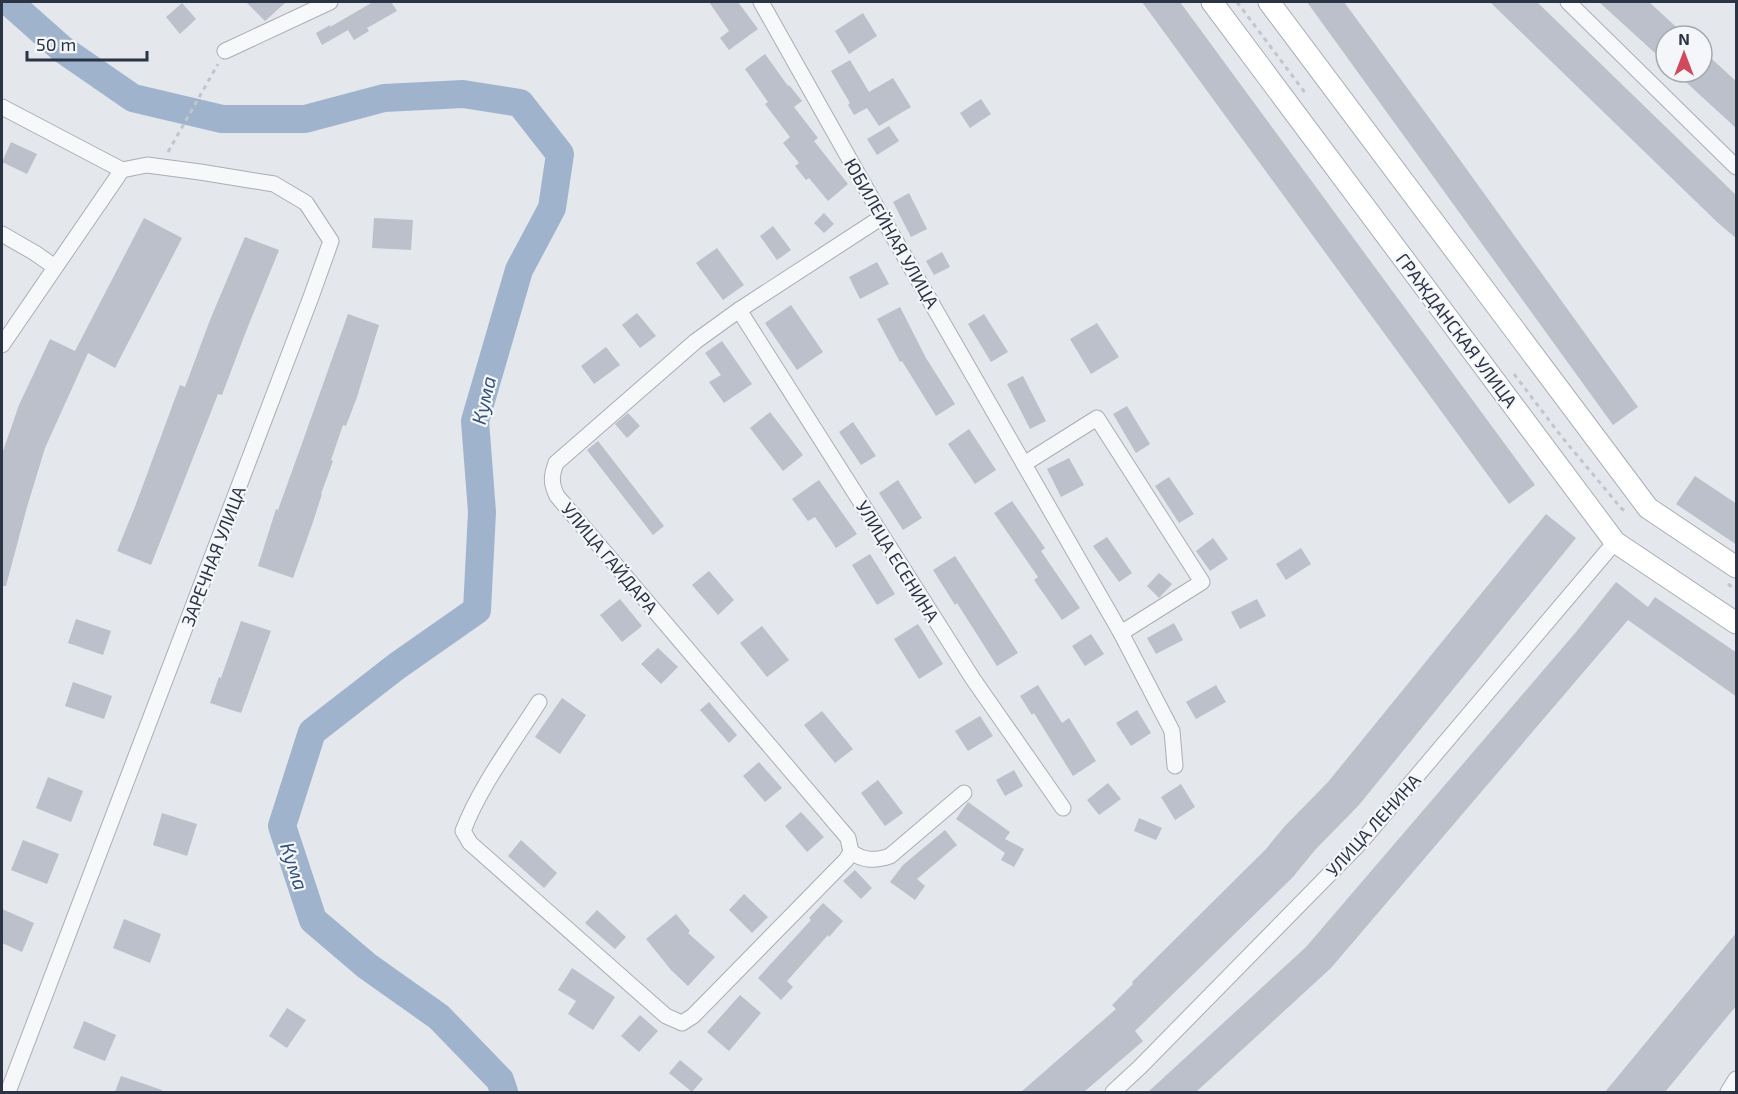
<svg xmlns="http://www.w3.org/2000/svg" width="1738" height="1094" viewBox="0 0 1738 1094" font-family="'Exo 2',sans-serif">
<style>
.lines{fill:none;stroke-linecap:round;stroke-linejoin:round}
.river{stroke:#9fb4cc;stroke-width:28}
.building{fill:#bbc0ca}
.street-casing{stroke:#a9aeb7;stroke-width:17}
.secondary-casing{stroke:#a9aeb7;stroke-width:23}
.path{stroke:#c2c5cb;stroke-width:3;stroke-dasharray:4.5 4.5;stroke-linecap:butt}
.street{stroke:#f7f8fa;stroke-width:15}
.secondary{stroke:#fff;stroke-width:21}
.labels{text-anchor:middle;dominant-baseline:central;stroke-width:4.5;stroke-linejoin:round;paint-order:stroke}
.street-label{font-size:18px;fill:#2b3445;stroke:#f4f6f9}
.water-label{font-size:20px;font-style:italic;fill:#34527a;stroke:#f4f6f9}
</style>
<rect width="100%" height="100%" fill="#e4e7ec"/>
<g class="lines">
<path class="river" d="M 9,2 L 62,49 L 133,98 L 222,119 L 305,119 L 384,98 L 463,94 L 520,103 L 560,154 L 552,208 L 519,270 L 475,421 L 482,512 L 477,610 L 397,666 L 312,732 L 282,826 L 313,920 L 367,966 L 439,1017 L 500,1080 L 504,1092"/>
</g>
<g class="building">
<path d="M 246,2 L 286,2 L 265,21 Z"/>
<path d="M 373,2 L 391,2 L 397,11 L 367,28 L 369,31 L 354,40 L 348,30 L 322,45 L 316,33 L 330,25 L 330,27 Z"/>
<path d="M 709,2 L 738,2 L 758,29 L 729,50 L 720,38 L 729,31 Z"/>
<path d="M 1142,2 L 1180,2 L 1535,485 L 1509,504 Z"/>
<path d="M 1307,2 L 1344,2 L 1452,149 L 1638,407 L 1613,425 Z"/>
<path d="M 1490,2 L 1537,2 L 1737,196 L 1737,239 L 1717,222 Z"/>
<path d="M 1599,2 L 1649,2 L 1686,36 L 1666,36 L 1666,63 Z"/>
<path d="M 182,3 L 196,19 L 180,34 L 166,17 Z"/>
<path d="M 863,13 L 877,36 L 849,54 L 835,31 Z"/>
<path d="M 1702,50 L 1737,82 L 1737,129 L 1675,72 L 1702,72 Z"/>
<path d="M 765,54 L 788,86 L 789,85 L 802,101 L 794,107 L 818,138 L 814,141 L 848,184 L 828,201 L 809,178 L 806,180 L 795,166 L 799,163 L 783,143 L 790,137 L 765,104 L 768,102 L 745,69 Z"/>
<path d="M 850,60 L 869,92 L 893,78 L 911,107 L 879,126 L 867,108 L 854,115 L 848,105 L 850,103 L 831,71 Z"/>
<path d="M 981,99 L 991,114 L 970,128 L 960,113 Z"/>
<path d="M 889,126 L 899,141 L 877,155 L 867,139 Z"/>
<path d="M 11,142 L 37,154 L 27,174 L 2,162 Z"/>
<path d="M 909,193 L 927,229 L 911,237 L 893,202 Z"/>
<path d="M 824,213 L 834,224 L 824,233 L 814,223 Z"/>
<path d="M 144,218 L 182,238 L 115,368 L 88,353 L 45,448 L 27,507 L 6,586 L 2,586 L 2,454 L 19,405 L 50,339 L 75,351 Z"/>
<path d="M 374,218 L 413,220 L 411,250 L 372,248 Z"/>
<path d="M 773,226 L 791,250 L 777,260 L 760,236 Z"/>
<path d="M 245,237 L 279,250 L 245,334 L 222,395 L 218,394 L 151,565 L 117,551 L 136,504 L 180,385 L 185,387 L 210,320 Z"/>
<path d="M 717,248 L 744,285 L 723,300 L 696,263 Z"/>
<path d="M 942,252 L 950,267 L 934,275 L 926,261 Z"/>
<path d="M 877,262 L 889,284 L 860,299 L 849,277 Z"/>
<path d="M 791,305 L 823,352 L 797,370 L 765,323 Z"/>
<path d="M 900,307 L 926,358 L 955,404 L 936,416 L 902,361 L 900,362 L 877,319 Z"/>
<path d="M 637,313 L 656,336 L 640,348 L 622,325 Z"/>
<path d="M 348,314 L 379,325 L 357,397 L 346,426 L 343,425 L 331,460 L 333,461 L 321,494 L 322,494 L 313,522 L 293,578 L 258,566 L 276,509 L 278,510 L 300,449 Z"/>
<path d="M 984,314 L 1008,352 L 991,362 L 968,324 Z"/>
<path d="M 1097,323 L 1119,357 L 1091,374 L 1070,339 Z"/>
<path d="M 722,341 L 752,384 L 724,403 L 709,382 L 721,375 L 705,353 Z"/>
<path d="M 606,347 L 620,365 L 594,384 L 581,366 Z"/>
<path d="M 1023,376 L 1046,421 L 1030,429 L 1007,384 Z"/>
<path d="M 1127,406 L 1150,444 L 1136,453 L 1113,414 Z"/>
<path d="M 770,412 L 803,455 L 783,471 L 750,428 Z"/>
<path d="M 628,413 L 640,426 L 627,438 L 615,424 Z"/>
<path d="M 853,422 L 876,456 L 861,465 L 839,432 Z"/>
<path d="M 969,429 L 996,470 L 975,484 L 948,444 Z"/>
<path d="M 598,441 L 664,526 L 653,535 L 587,450 Z"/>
<path d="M 1069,458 L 1084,485 L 1061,497 L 1047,469 Z"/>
<path d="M 1695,476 L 1737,504 L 1737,545 L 1676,504 Z"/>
<path d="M 1169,477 L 1194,514 L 1179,523 L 1155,486 Z"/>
<path d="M 819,480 L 857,534 L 836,548 L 815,517 L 808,521 L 792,499 Z"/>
<path d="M 898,480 L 922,518 L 903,530 L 879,493 Z"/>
<path d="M 1012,501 L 1045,548 L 1041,551 L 1080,608 L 1062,620 L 1034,580 L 1038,577 L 994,513 Z"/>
<path d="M 1546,514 L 1576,538 L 1359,805 L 1315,850 L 1293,877 L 1135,1031 L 1143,1041 L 1084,1092 L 1021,1092 L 1116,1009 L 1112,1005 L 1133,984 L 1132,982 L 1266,849 L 1284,827 L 1328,782 Z"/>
<path d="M 1107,537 L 1132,573 L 1119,582 L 1093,546 Z"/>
<path d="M 1213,538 L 1228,559 L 1210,571 L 1196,551 Z"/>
<path d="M 1301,548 L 1311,564 L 1286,580 L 1276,564 Z"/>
<path d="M 870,554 L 895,594 L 877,605 L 852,565 Z"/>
<path d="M 955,556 L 1018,653 L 997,666 L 957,603 L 955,605 L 933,570 Z"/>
<path d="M 709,571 L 734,600 L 718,615 L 692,585 Z"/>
<path d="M 1159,573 L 1172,584 L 1159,598 L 1147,586 Z"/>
<path d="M 1616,582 L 1648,607 L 1655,597 L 1737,653 L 1737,697 L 1628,620 L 1331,968 L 1196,1092 L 1148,1092 L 1306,947 L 1576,632 Z"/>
<path d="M 620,599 L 642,626 L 622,642 L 600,615 Z"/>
<path d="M 1257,599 L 1266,616 L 1240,629 L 1231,612 Z"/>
<path d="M 76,619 L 111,631 L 103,655 L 68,643 Z"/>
<path d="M 241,621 L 271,631 L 241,713 L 210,703 L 219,677 L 221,678 Z"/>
<path d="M 1174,623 L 1183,640 L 1156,654 L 1147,638 Z"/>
<path d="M 918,624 L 943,664 L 919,679 L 894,639 Z"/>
<path d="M 762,626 L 789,660 L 767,677 L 740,643 Z"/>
<path d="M 1091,634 L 1104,654 L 1085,666 L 1072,646 Z"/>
<path d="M 658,648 L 678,667 L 661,684 L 641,664 Z"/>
<path d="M 73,682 L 112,696 L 104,719 L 65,706 Z"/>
<path d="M 1038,685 L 1062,723 L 1069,718 L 1096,761 L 1073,776 L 1034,713 L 1032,715 L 1020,696 Z"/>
<path d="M 1216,685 L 1226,702 L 1196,719 L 1186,702 Z"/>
<path d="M 562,698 L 586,715 L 560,754 L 535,737 Z"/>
<path d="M 709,702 L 737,735 L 729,743 L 700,710 Z"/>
<path d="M 1137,710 L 1151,733 L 1131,746 L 1116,723 Z"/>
<path d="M 822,711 L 853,749 L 835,763 L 804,725 Z"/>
<path d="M 980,716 L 993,736 L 968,751 L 955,731 Z"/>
<path d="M 759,762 L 782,788 L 765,802 L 743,776 Z"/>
<path d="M 1014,770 L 1023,786 L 1005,796 L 996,780 Z"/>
<path d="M 48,777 L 83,791 L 71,822 L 36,808 Z"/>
<path d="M 878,780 L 903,813 L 885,826 L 861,793 Z"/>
<path d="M 1108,783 L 1121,799 L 1099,815 L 1087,800 Z"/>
<path d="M 1181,784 L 1195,807 L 1175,820 L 1161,797 Z"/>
<path d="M 968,802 L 1010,832 L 1005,839 L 1024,849 L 1014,867 L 1001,860 L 1005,853 L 956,819 Z"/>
<path d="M 801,812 L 824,837 L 807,852 L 785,826 Z"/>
<path d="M 162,813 L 197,824 L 187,856 L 153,845 Z"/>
<path d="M 1139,818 L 1162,828 L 1156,840 L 1134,831 Z"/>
<path d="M 945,830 L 957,845 L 917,879 L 925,886 L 915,900 L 890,882 L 903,865 Z"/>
<path d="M 23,840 L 59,854 L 47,884 L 11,870 Z"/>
<path d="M 521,840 L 557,873 L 544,888 L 508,856 Z"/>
<path d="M 855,870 L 872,888 L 861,899 L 843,881 Z"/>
<path d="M 744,894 L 768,917 L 752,933 L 729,910 Z"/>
<path d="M 823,903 L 843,921 L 829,937 L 828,935 L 787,981 L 793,987 L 781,1000 L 758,978 L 811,920 L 809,918 Z"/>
<path d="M 2,909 L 34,923 L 22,952 L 2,943 Z"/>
<path d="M 597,910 L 626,937 L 615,949 L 585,923 Z"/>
<path d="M 676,914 L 690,931 L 688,933 L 715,957 L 688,986 L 671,970 L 646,939 Z"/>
<path d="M 124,919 L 161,934 L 150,963 L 113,948 Z"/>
<path d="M 1737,932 L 1737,1005 L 1717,1029 L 1665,1092 L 1605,1092 Z"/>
<path d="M 572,968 L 615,997 L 593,1030 L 568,1014 L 576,1001 L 558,990 Z"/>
<path d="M 740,995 L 761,1013 L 729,1051 L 707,1032 Z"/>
<path d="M 287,1008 L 306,1020 L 287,1048 L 269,1036 Z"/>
<path d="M 640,1015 L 658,1031 L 639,1052 L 621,1036 Z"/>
<path d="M 84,1021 L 116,1035 L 105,1061 L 73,1048 Z"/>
<path d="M 680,1060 L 703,1079 L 692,1092 L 669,1073 Z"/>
<path d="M 121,1076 L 162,1090 L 161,1092 L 115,1092 Z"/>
</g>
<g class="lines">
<g class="street-casing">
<g id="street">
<path d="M 761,2 L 882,217 L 1121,633 L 1172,731 L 1175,766"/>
<path d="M 1568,2 L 1736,167"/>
<path d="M 225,51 L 330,2"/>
<path d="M 2,107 L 122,170"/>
<path d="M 2,234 L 35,253 L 55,267"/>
<path d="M 739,310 L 973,679 L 1063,808"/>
<path d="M 2,345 L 122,170"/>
<path d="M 1024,464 L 1097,418 L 1202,582 L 1121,633"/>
<path d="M 539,702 C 513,743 480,786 463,831 L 470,843 L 666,1016 L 682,1023 L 693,1016 L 846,860 L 851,852 L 848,838 L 557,496 C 551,484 551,476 556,463 L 696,341 L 739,310 L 882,217"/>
<path d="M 851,852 C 864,861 875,861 890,856 L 964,793"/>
<path d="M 8,1092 L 311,297 L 331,241 L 306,203 L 274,184 L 200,172 L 147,165 L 122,170"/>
<path d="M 1113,1092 L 1140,1067 L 1360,843 L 1615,542"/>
<path d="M 1728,1092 L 1736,1079"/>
</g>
</g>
<g class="secondary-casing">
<g id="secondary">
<path d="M 1212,2 L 1615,542 L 1736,623"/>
<path d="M 1269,2 L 1648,508 L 1736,567"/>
</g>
</g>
<g class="path">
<path d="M 1237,2 L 1306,94"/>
<path d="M 168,152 L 218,64"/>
<path d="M 1514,374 L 1561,436 L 1621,508 L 1627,513"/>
<path d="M 1728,584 L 1736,590"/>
</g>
<use href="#street" class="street"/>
<use href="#secondary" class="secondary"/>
</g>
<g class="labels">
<g class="street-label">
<text transform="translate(892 233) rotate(60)">ЮБИЛЕЙНАЯ УЛИЦА</text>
<text transform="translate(1457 330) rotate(53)">ГРАЖДАНСКАЯ УЛИЦА</text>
<text transform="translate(213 556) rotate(-69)">ЗАРЕЧНАЯ УЛИЦА</text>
<text transform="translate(610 558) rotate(50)">УЛИЦА ГАЙДАРА</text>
<text transform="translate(898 561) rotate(58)">УЛИЦА ЕСЕНИНА</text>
<text transform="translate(1373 825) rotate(-48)">УЛИЦА ЛЕНИНА</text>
</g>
<g class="water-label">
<text transform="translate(483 400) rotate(-77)">Кума</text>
<text transform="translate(295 866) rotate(72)">Кума</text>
</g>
</g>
<rect width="1738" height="1094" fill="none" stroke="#2b3445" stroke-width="6"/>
<g transform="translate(1684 54)"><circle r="28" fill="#f4f6f9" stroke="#a4a8b1" stroke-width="1.5"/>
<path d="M0-4.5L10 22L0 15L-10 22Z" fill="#d1495b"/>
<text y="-9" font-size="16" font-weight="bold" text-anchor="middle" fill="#2b3445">N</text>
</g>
<path d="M27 51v9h120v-9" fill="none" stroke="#2b3445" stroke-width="3"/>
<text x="36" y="51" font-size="18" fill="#2b3445" stroke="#f4f6f9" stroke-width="4.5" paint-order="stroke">50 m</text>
</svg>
